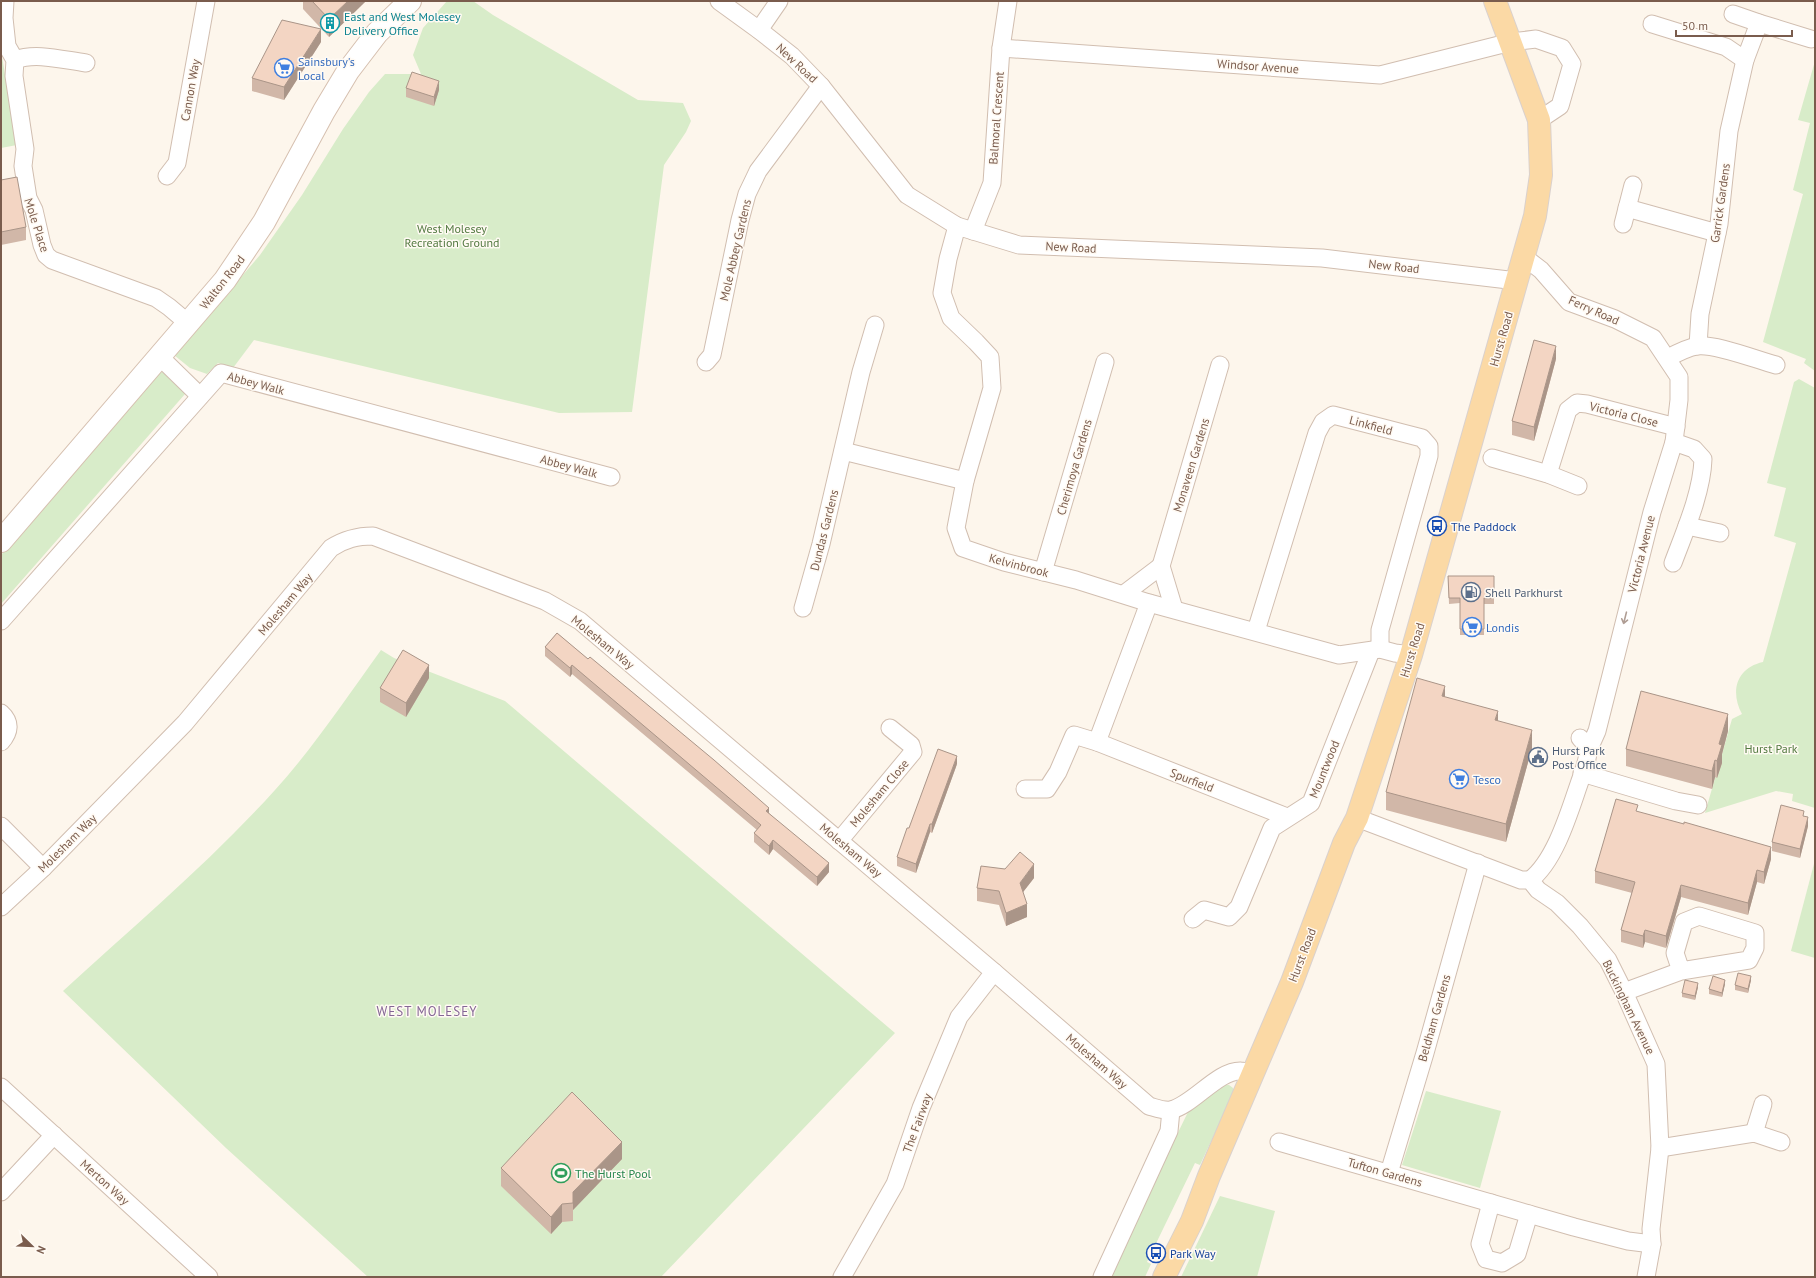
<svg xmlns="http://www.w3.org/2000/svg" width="1816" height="1278" viewBox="0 0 1816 1278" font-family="'PT Sans',sans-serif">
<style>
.green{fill:#d8ecc9}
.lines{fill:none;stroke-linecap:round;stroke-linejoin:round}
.street-casing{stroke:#d1beb0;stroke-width:19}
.secondary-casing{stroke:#d6c0b0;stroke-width:24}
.primary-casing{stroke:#dad1cd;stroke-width:24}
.street{stroke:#fff;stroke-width:17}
.secondary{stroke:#fff;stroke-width:22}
.primary{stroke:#fbd9a5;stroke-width:22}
.wall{fill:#d1b7a8}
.shaded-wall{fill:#aa9588}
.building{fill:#f3d5c3;stroke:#aa9588}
.oneway{stroke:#af9d94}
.labels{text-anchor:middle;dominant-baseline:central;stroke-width:3;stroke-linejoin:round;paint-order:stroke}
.culture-label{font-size:12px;fill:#0d838f;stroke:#fffaf3;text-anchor:start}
.shop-label{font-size:12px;fill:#366cbe;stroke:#fffaf3;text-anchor:start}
.street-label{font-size:12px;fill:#7a5c4d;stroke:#fffaf3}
.park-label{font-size:12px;fill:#537a41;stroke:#fffaf3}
.transit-label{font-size:12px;fill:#164399;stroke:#fffaf3;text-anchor:start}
.service-label{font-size:12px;fill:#4e5e75;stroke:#fffaf3;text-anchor:start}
.leisure-label{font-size:12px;fill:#27864d;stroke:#fffaf3;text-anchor:start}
.neighbourhood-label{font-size:13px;letter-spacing:1px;fill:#846695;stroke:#fffaf3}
</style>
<rect width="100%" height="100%" fill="#fdf6ec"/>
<g class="green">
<path d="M 447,1 L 473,1 L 493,15 L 638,100 L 683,103 L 691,121 L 686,132 L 664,165 L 632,412 L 559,413 L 254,340 L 233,368 L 218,363 L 207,374 L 190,368 L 174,355 L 260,255 L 302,195 L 343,129 L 369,92 L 385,74 L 421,74 L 413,55 L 423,28 Z"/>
<path d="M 1,51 L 17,145 L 1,148 Z"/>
<path d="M 1815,61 L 1815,371 L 1804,363 L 1806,359 L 1763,342 L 1803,194 L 1793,190 L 1810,123 L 1798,120 Z"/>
<path d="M 160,372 C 171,372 182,384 185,394 L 1,604 L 1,555 Z"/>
<path d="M 1799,379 L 1815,388 L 1815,808 L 1792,801 L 1793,794 L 1776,791 L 1705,813 L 1732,719 L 1742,714 C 1730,692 1736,668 1763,662 L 1796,543 L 1774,536 L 1786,488 L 1767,483 L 1794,382 Z"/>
<path d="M 381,650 L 394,658 L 505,701 L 895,1033 L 661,1277 L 368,1277 L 226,1148 L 63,991 C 135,925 210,862 275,790 C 314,747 347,697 381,650 Z"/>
<path d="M 1815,860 L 1815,958 L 1791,951 Z"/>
<path d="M 1225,1085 L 1229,1085 L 1233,1088 L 1234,1092 L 1200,1165 L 1195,1163 L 1147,1262 L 1151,1264 L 1145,1277 L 1108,1277 L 1187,1114 L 1191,1108 Z"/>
<path d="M 1426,1091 L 1501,1111 L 1480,1188 L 1402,1165 Z"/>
<path d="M 1220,1196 L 1275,1211 L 1257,1277 L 1181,1277 Z"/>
</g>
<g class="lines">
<g class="street-casing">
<g id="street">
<path d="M 5,1 L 4,18 L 7,46 L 15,60 L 14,76 L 25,149 L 23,166 L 28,198 L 34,210 L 42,245 L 46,255 L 52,260 L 156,298 L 169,307 L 188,323"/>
<path d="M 719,1 L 759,30 L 792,56 L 821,86 L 907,195 L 957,226 L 1019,245 L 1322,258 L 1517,281"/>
<path d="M 1733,14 L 1759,23"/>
<path d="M 1652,24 L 1726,47 L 1745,60"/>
<path d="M 759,30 L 779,1"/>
<path d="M 1001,48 L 1380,75 L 1511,42 L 1536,39 L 1562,48 L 1572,64 L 1560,106 L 1539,120"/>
<path d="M 15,60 C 36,52 63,60 86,63"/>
<path d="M 167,176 L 177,163 L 206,1"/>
<path d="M 1627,208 L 1717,233"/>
<path d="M 1623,224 L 1633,185"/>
<path d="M 957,226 L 948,259 L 942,293 L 951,318 L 976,342 L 990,357 L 992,388 L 965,481 L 956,528 L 963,548 L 1004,562 L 1076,580 L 1149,603 L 1339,655 L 1380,649 L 1395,653 L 1411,655"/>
<path d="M 973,231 L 992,183 L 1001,48 L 1008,1"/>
<path d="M 1524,257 L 1541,270 L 1569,302 L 1615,319 L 1653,338 L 1679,377 L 1679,400 L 1674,442 L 1652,512 L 1597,731 L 1588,751"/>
<path d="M 1698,346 L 1700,314 L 1719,224 L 1729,131 L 1745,60 L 1759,23 L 1811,39"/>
<path d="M 160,357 L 200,396"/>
<path d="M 1668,358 C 1677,353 1686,348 1697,346 C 1714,343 1757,360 1776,365"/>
<path d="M 706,362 L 712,355 L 740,220 L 747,194 L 758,171 L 821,86"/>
<path d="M 843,451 L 965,481"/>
<path d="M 1492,458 L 1548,474 L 1578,486"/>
<path d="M 1548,474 L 1568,410 L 1577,403 L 1587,404 L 1676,427"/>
<path d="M 1687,526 L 1720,533"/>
<path d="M 1673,563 C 1685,531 1702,492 1703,459 L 1694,449 L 1674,442"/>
<path d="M 1043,572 L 1105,362"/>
<path d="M 1124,594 L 1161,566"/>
<path d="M 1149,603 L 1097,742 L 1287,817"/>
<path d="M 803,608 L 821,544 L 861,372 L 875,325"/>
<path d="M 1174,609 L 1161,566 L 1220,365"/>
<path d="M 1,621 L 221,373 L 611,477"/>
<path d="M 1256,631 L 1317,433 L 1323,422 L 1333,415 L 1422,438 L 1429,446 L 1429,456 L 1380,630 L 1380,649"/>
<path d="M 1,713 C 11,722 10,732 1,742"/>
<path d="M 1582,773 L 1676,801 L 1698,805"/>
<path d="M 1025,789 L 1047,789 L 1058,772 L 1074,735 L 1097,742"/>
<path d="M 1357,818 L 1521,880 L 1530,880 L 1538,890 L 1557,903 L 1580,926 L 1608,960 L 1624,992 L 1656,1064 L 1660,1148 L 1651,1229 L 1652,1244 L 1646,1277"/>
<path d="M 1,826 L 43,868"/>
<path d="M 839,841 L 913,752 L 911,745 L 890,728"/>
<path d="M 1530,880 C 1555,861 1569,813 1579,784 C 1582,775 1588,761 1588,751 C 1587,746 1583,741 1580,738"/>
<path d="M 1,907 L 43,868 L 185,723 L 331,548 C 345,539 357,536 373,536 L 545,601 L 580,621 L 994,972 L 1149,1106 C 1156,1108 1163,1111 1171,1110 C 1193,1105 1218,1070 1241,1071 C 1245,1071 1249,1074 1253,1075"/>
<path d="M 1193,919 L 1204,910 L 1229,917 L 1239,907 L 1272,828 L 1311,803 L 1371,651"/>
<path d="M 1624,992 L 1681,971 L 1749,960 L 1755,948 L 1755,933 L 1699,916 L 1684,922 L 1675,953 L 1681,971"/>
<path d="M 1,1087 L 209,1277"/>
<path d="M 1754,1133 L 1763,1104"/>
<path d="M 1279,1142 L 1574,1227 L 1628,1241 L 1652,1244"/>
<path d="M 1660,1148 L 1754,1133 L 1781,1142"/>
<path d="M 1389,1173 L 1425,1053 L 1478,863"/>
<path d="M 1,1192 L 54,1135"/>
<path d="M 1491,1203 L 1480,1244 L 1486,1259 L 1502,1263 L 1517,1254 L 1529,1214"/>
<path d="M 842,1277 L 895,1184 L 921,1108 L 959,1017 L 994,972"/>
<path d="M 1102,1277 L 1169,1131 L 1171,1110"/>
</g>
</g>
<g class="secondary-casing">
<path id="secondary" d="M 1,541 L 225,280 L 264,222 L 324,111 L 348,71 L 377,33 L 410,1"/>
</g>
<g class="primary-casing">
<path id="primary" d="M 1164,1277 L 1192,1221 L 1209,1176 L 1292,982 L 1344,843 L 1357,818 L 1411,655 L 1535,216 L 1541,175 L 1539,120 L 1495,1"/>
</g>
<use href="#street" class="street"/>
<use href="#secondary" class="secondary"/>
<use href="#primary" class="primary"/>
</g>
<g class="wall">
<path d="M 303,1 L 366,1 L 329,37 L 303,9 Z"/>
<path d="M 321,42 L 284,100 L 252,91 L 252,78 Z"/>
<path d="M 406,88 L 439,90 L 434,106 L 406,97 Z"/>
<path d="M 1,180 L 26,227 L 26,240 L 1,245 Z"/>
<path d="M 1556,359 L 1534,441 L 1512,435 L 1512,421 Z"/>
<path d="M 1448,576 L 1494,576 L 1494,604 L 1484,604 L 1484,635 L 1460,635 L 1460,603 L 1449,604 Z"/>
<path d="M 557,633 L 769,813 L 829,872 L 817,886 L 773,849 L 769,855 L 754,842 L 754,833 L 757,830 L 572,674 L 570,677 L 545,656 L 545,647 Z"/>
<path d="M 429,678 L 406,717 L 380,702 L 380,688 Z"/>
<path d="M 1445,697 L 1498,721 L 1532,748 L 1506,842 L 1386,810 L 1386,792 Z"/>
<path d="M 1728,731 L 1722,754 L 1722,763 L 1717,778 L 1715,777 L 1712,789 L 1626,766 L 1626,749 Z"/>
<path d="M 957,764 L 932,833 L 930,832 L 916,873 L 897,866 L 897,857 L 909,828 Z"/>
<path d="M 1638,812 L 1771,859 L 1764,884 L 1757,882 L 1748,915 L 1681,897 L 1666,948 L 1645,942 L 1643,948 L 1621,942 L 1621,930 L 1632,893 L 1595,883 L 1595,871 Z"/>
<path d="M 1804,816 L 1808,826 L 1800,858 L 1772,851 L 1772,842 Z"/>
<path d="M 1034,878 L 1023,892 L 1027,917 L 1006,926 L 999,905 L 977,901 L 977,888 Z"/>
<path d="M 1751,980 L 1748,993 L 1735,990 L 1735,985 Z"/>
<path d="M 1725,984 L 1722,997 L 1709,994 L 1709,989 Z"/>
<path d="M 1698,987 L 1695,1000 L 1682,997 L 1682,993 Z"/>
<path d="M 622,1159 L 573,1210 L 573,1221 L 562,1222 L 551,1234 L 501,1186 L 501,1168 Z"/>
</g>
<g class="shaded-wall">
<path d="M 348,1 L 366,1 L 329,37 L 329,19 Z"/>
<path d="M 321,29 L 321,42 L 284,100 L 284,87 Z"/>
<path d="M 439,81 L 439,90 L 434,106 L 434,97 Z"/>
<path d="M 1556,346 L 1556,359 L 1534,441 L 1534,427 Z"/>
<path d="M 429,665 L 429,678 L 406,717 L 406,703 Z"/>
<path d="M 572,665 L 572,674 L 570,677 L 570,668 Z"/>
<path d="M 1445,686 L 1445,704 L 1442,696 Z"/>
<path d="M 1498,711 L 1498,729 L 1495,720 Z"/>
<path d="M 1728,714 L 1728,731 L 1722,754 L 1722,763 L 1717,778 L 1717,761 L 1719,744 Z"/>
<path d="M 1532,730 L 1532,748 L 1506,842 L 1506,824 Z"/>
<path d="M 957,756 L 957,764 L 932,833 L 932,824 Z"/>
<path d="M 1715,760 L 1715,777 L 1712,789 L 1712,771 Z"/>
<path d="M 769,808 L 769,817 L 766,811 Z"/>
<path d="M 1808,817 L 1808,826 L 1800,858 L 1800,849 Z"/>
<path d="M 930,824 L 930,832 L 916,873 L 916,864 Z"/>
<path d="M 773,840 L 773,849 L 769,855 L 769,846 Z"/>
<path d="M 1771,847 L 1771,859 L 1764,884 L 1764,872 Z"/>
<path d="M 829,863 L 829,872 L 817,886 L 817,877 Z"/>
<path d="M 1034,864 L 1034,878 L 1020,896 L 1020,883 Z"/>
<path d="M 1757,870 L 1757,882 L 1748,915 L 1748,903 Z"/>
<path d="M 1681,885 L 1681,897 L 1666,948 L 1666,936 Z"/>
<path d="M 1027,904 L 1027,917 L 1006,926 L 1006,913 Z"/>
<path d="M 1645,930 L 1645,942 L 1643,948 L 1643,936 Z"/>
<path d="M 1751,976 L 1751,980 L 1748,993 L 1748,989 Z"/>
<path d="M 1725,980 L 1725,984 L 1722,997 L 1722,993 Z"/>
<path d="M 1698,983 L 1698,987 L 1695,1000 L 1695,996 Z"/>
<path d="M 622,1142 L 622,1159 L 573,1210 L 573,1192 Z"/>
<path d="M 562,1204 L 562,1222 L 551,1234 L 551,1217 Z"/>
</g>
<g class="building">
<path d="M 312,1 L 348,1 L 329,19 Z"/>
<path d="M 282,20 L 321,29 L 284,87 L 252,78 Z"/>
<path d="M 412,72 L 439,81 L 434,97 L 406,88 Z"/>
<path d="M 17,177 L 26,227 L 1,232 L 1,180 Z"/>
<path d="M 1534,340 L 1556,346 L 1534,427 L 1512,421 Z"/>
<path d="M 1448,576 L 1494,576 L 1494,598 L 1484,598 L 1484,629 L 1460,629 L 1460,598 L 1449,598 Z"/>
<path d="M 557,633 L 588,659 L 590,657 L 714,760 L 769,808 L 766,811 L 829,863 L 817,877 L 773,840 L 769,846 L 754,833 L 761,825 L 572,665 L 570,668 L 545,647 Z"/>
<path d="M 403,650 L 429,665 L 406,703 L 380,688 Z"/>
<path d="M 1417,678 L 1445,686 L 1442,696 L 1498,711 L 1495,720 L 1532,730 L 1506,824 L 1386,792 Z"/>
<path d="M 1641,691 L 1728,714 L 1719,744 L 1722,745 L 1717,761 L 1715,760 L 1712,771 L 1626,749 Z"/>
<path d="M 938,749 L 957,756 L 932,824 L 930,824 L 916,864 L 897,857 L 907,828 L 909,828 Z"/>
<path d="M 1616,799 L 1638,805 L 1636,811 L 1684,824 L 1684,822 L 1771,847 L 1764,872 L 1757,870 L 1748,903 L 1681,885 L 1666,936 L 1645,930 L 1643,936 L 1621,930 L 1635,882 L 1595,871 Z"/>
<path d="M 1781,805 L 1804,811 L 1803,816 L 1808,817 L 1800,849 L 1772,842 Z"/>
<path d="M 1020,852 L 1034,864 L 1020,883 L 1027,904 L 1006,913 L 999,891 L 977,888 L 981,866 L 1005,869 Z"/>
<path d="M 1738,973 L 1751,976 L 1748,989 L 1735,985 Z"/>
<path d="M 1713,976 L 1725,980 L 1722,993 L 1709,989 Z"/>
<path d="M 1685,980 L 1698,983 L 1695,996 L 1682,993 Z"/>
<path d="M 572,1092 L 622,1142 L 573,1192 L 573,1203 L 562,1204 L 551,1217 L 501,1168 Z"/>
</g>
<defs><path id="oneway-shaft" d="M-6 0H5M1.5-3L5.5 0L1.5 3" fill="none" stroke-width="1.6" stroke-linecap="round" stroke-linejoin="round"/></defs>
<use class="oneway" href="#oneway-shaft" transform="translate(1625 618) rotate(104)"/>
<defs>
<g id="building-ring" transform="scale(1)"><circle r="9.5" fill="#fffaf3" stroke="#0f9aa8" stroke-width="1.5"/><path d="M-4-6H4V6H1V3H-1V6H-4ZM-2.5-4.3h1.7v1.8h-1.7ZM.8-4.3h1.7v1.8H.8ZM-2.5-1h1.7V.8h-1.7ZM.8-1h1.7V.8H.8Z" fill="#0f9aa8"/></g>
<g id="supermarket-ring" transform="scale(1)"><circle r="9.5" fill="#fffaf3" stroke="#3f7fe0" stroke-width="1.5"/><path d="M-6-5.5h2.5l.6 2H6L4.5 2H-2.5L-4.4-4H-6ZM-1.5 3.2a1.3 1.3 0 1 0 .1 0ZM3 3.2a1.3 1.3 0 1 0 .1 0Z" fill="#3f7fe0"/></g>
<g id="bus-ring" transform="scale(1)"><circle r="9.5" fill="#fffaf3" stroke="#1a4fb4" stroke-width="1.5"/><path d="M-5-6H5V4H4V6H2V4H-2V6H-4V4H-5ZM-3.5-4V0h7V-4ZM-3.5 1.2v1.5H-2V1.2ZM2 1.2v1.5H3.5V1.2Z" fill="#1a4fb4"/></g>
<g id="fuel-ring" transform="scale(1)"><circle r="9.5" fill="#fffaf3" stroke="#5c6f8a" stroke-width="1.5"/><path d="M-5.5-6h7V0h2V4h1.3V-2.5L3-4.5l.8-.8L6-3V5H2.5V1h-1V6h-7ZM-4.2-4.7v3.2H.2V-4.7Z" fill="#5c6f8a"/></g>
<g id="civic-ring" transform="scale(1)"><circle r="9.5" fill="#fffaf3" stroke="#5c6f8a" stroke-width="1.5"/><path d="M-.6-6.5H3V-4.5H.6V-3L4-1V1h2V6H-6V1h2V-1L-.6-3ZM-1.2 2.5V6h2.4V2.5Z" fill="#5c6f8a"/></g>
<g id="stadium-ring" transform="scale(1)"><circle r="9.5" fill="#fffaf3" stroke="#2e9e5b" stroke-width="1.5"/><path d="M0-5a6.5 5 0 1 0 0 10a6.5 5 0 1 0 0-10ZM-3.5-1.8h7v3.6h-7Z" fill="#2e9e5b"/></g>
</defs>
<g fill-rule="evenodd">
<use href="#building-ring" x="330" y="23"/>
<use href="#supermarket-ring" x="284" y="68"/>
<use href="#bus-ring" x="1437" y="526"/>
<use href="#fuel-ring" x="1471" y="592"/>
<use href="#supermarket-ring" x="1472" y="627"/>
<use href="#civic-ring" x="1538" y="757"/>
<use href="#supermarket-ring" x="1459" y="779"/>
<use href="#stadium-ring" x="561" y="1173"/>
<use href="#bus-ring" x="1156" y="1253"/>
</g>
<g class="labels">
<g class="culture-label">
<text x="344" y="16">East and West Molesey<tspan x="344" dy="14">Delivery Office</tspan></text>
</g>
<g class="shop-label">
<text x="298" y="61">Sainsbury's<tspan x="298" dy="14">Local</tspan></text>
<text x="1486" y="627">Londis</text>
<text x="1473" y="779">Tesco</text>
</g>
<g class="street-label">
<text transform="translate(797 63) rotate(43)">New Road</text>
<text transform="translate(1258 66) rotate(4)">Windsor Avenue</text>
<text transform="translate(190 90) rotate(-80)">Cannon Way</text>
<text transform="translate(996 118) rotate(-86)">Balmoral Crescent</text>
<text transform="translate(1720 203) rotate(-82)">Garrick Gardens</text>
<text transform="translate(37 225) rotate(72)">Mole Place</text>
<text transform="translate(1071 247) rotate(3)">New Road</text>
<text transform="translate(735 250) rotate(-77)">Mole Abbey Gardens</text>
<text transform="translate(1394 266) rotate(6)">New Road</text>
<text transform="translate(222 282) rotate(-52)">Walton Road</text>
<text transform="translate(1594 310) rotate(24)">Ferry Road</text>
<text transform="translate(1501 339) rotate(-74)">Hurst Road</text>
<text transform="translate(256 383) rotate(15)">Abbey Walk</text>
<text transform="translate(1624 414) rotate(14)">Victoria Close</text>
<text transform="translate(1371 425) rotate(15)">Linkfield</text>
<text transform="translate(1191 465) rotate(-73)">Monaveen Gardens</text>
<text transform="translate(569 466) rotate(15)">Abbey Walk</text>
<text transform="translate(1074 467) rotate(-74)">Cherimoya Gardens</text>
<text transform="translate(824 530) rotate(-76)">Dundas Gardens</text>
<text transform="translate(1641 554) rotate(-76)">Victoria Avenue</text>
<text transform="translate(1019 565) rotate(15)">Kelvinbrook</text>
<text transform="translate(285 604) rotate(-50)">Molesham Way</text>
<text transform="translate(603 642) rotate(39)">Molesham Way</text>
<text transform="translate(1412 650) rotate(-73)">Hurst Road</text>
<text transform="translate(1324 769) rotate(-68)">Mountwood</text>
<text transform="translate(1192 780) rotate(21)">Spurfield</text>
<text transform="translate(879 793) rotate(-50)">Molesham Close</text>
<text transform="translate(67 843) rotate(-45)">Molesham Way</text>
<text transform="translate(851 850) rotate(40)">Molesham Way</text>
<text transform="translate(1302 955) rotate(-69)">Hurst Road</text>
<text transform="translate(1629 1007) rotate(64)">Buckingham Avenue</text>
<text transform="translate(1434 1018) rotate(-74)">Beldham Gardens</text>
<text transform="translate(1097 1061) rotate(41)">Molesham Way</text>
<text transform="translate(917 1123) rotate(-70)">The Fairway</text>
<text transform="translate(1385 1172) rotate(16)">Tufton Gardens</text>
<text transform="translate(105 1182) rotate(42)">Merton Way</text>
</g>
<g class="park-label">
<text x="452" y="228">West Molesey<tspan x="452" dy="14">Recreation Ground</tspan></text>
<text x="1771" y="748">Hurst Park</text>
</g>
<g class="transit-label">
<text x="1451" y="526">The Paddock</text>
<text x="1170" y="1253">Park Way</text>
</g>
<g class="service-label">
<text x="1485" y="592">Shell Parkhurst</text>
<text x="1552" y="750">Hurst Park<tspan x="1552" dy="14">Post Office</tspan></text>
</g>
<g class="leisure-label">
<text x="575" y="1173">The Hurst Pool</text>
</g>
<g class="neighbourhood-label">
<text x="427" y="1011">WEST MOLESEY</text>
</g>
</g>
<rect width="1816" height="1278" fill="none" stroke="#7a5c4d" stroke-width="4"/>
<g transform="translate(32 1246) rotate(113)" stroke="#fffaf3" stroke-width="3" paint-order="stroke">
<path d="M0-3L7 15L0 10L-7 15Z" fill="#7a5c4d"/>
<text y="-6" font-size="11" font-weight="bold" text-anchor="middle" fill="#7a5c4d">N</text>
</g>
<path d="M1676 30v6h116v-6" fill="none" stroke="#7a5c4d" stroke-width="2"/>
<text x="1682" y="30" font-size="12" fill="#7a5c4d" stroke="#fffaf3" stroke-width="3" paint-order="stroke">50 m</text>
</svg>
